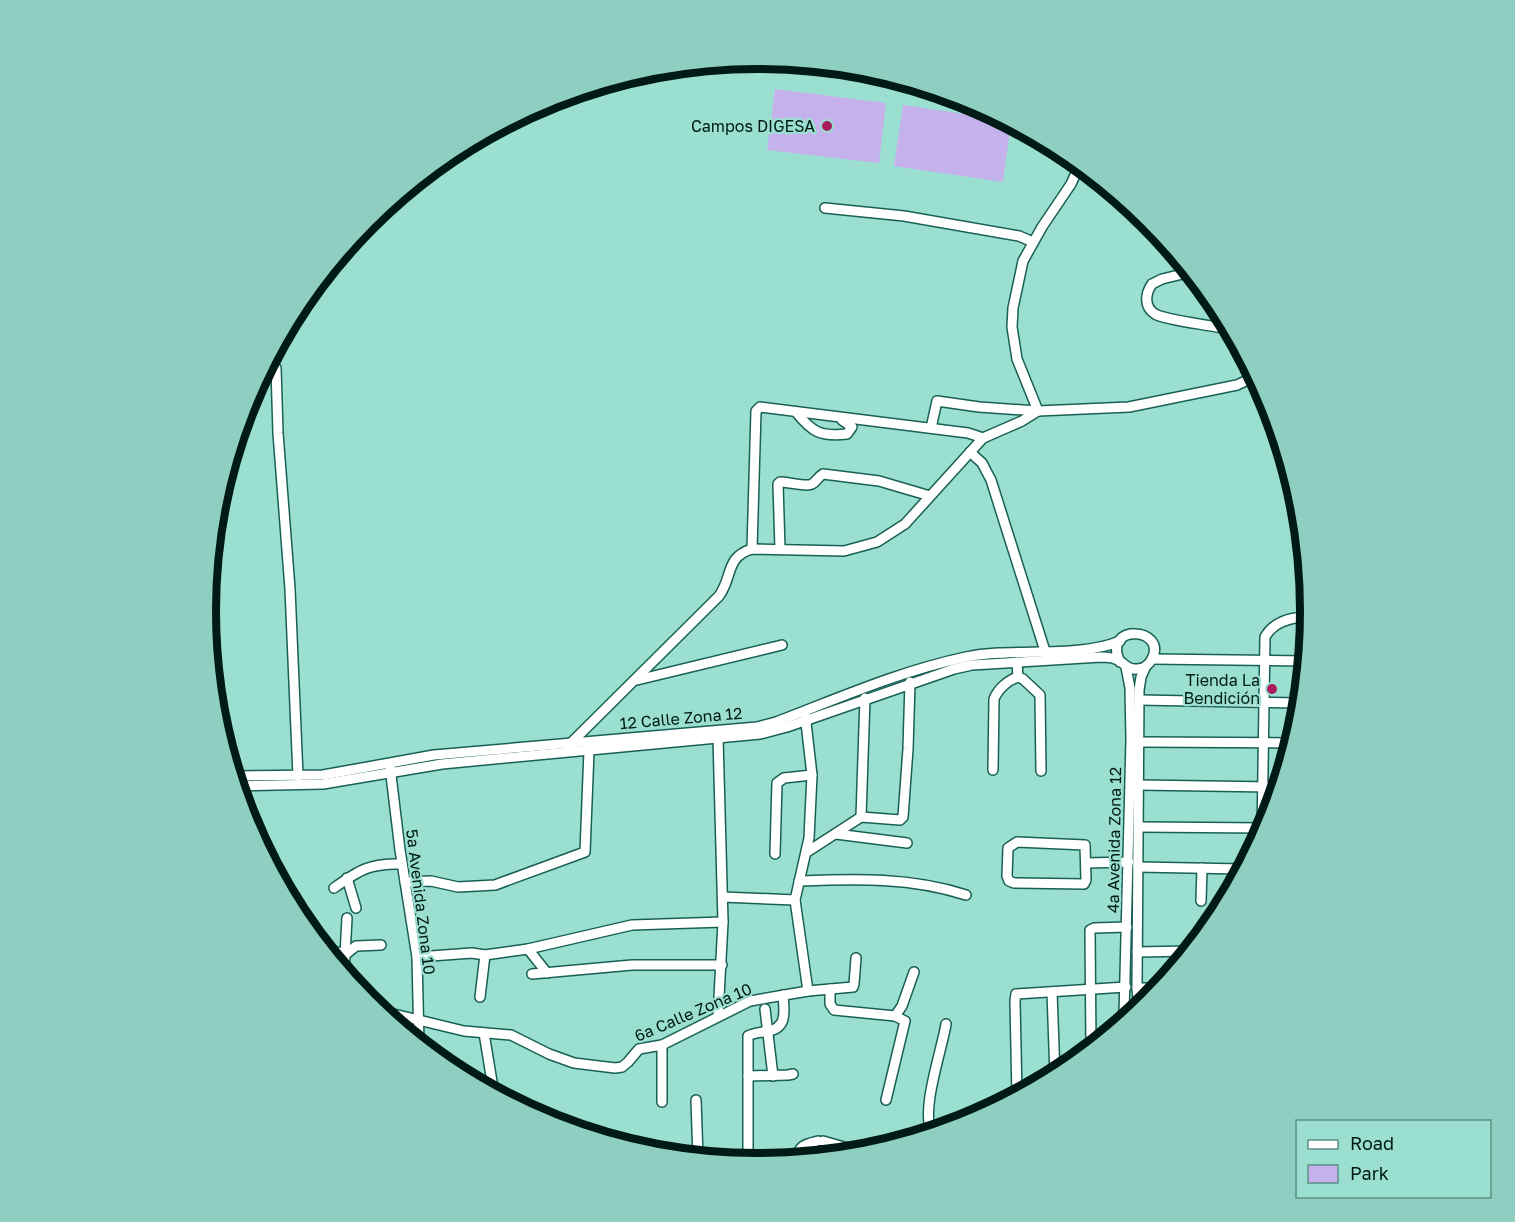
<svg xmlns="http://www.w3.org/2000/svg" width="1515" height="1222" viewBox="0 0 1515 1222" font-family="'Golos Text',sans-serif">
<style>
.green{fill:#c5b2ed}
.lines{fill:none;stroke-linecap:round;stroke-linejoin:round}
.minor-casing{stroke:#196054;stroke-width:12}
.minor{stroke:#fff;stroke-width:9}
.poi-dot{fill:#a91c5d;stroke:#9bdfd0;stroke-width:2}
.labels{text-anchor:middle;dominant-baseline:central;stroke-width:4.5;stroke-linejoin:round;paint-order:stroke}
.poi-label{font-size:16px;fill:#001a15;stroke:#9bdfd0;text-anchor:end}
.street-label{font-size:16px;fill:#001a15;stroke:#9bdfd0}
.rim{fill:none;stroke:#001a15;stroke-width:8}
</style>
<rect width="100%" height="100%" fill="#9bdfd0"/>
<g class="green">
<path d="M 775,89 L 886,103 L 879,163 L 767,150 Z"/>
<path d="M 903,105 L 1005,120 L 1011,123 L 1003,182 L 894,166 Z"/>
</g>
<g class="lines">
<g class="minor-casing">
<g id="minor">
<path d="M 825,208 L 904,216 L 1019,236 L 1033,242"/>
<path d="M 1191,272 L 1162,279 L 1152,284 C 1145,294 1144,307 1155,314 C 1167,321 1214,325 1231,330"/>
<path d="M 269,359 L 276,368 L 278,433 L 290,589 L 298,776"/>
<path d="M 1038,411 L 1017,359 L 1012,327 L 1013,308 L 1023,261 L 1042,227 L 1071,184 L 1076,173 L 1075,160"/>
<path d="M 796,412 C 812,432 820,437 847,434 L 852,427 L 842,420"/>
<path d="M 931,428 L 937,401 L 979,407 L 1038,411 L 1129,407 L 1237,385 L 1250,379 L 1254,374"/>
<path d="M 970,452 L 982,463 L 991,480 L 1045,651"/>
<path d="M 752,549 L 756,411 L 760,407 L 968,433 L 983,438"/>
<path d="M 780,549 L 778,484 L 780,482 C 788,482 807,487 812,484 C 816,482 818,477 823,474 L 879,481 L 930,496"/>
<path d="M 1152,659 L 1305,661"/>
<path d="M 1018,677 L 1023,679 L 1040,695 L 1041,771"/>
<path d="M 637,680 L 782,645"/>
<path d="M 1139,700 L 1301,703"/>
<path d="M 805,714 L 812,775 L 809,838 L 795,900 L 808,991"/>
<path d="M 718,738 L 723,922 L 718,1016"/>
<path d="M 1140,742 L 1292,743"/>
<path d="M 570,744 L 719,596 C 733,577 725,557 752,549 L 844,551 L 877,542 L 905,524 L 983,438 L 1022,421 L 1038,411"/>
<path d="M 390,767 L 400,850 L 417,957 L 419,1044"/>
<path d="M 993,770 L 994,699 C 998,689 1008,680 1018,677 L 1017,662"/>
<path d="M 233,776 L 323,775 L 434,755 L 757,727 L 776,722 C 839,698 900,671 966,657 C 1013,647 1077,659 1120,641"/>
<path d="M 1139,785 L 1279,787"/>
<path d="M 236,786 L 323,784 L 442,764 L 760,734 L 787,727 L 954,669 L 972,665 L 1101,657 C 1108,657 1115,658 1120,661 C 1125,665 1129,670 1137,669 C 1143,669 1149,665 1152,659 C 1168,627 1101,623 1120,662"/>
<path d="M 861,817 L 865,698"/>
<path d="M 1139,827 L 1265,828"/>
<path d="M 836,834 L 907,843"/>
<path d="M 1262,834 L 1265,637 C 1274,621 1293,617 1309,617"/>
<path d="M 1017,842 L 1085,845 L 1086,880 L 1084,884 L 1014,883 L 1009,881 L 1007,876 L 1008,848 Z"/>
<path d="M 807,852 L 861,817 L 900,820 L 903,817 L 908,749 L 910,682"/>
<path d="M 775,854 L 777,783 L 784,778 L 812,775"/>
<path d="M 1086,863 L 1129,862"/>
<path d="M 1138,867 L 1243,869"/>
<path d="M 347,878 L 356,908"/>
<path d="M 799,881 C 856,879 911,877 966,895"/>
<path d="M 405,882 L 431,881 L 458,887 L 495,885 L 585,852 L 589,751"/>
<path d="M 334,888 C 359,870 370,863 402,864"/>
<path d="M 723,897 L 795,900"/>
<path d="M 1201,901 L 1202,868"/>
<path d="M 324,949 L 346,954 L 356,946 L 381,945"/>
<path d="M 528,949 L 547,973"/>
<path d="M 1137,952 L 1190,951"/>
<path d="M 417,957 L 472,953 L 485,955 L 528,949 L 632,925 L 723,922"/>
<path d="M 344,974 L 347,918"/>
<path d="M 532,974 L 632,965 L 722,965"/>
<path d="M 1137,988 L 1160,988"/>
<path d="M 830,989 L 830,1004 L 834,1010 L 895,1016 L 905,1021 L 886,1100"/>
<path d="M 1052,992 L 1055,1076"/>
<path d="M 480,997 L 485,955"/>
<path d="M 765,1009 L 773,1076"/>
<path d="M 1139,1009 L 1137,988 L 1139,690 L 1141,677 L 1146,666"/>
<path d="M 377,1010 L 464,1031 L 511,1035 L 549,1054 L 574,1063 L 615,1068 L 622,1067 L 628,1062 L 639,1049 L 662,1045 L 750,1001 L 808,991 L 853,987 L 854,984 L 856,958"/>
<path d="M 1124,1015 L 1131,740 L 1130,688 L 1126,667"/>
<path d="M 895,1016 L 902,1006 L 914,972"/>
<path d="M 1114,1029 C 1116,1019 1123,1013 1134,1013"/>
<path d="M 484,1033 L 494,1094"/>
<path d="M 662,1045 L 662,1102"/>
<path d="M 1091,1048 L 1090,930 L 1094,928 L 1127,927"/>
<path d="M 748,1076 L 788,1075 L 793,1074"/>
<path d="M 1017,1096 L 1015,1001 L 1016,994 L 1126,987"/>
<path d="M 696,1100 L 698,1158"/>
<path d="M 932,1133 C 920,1111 942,1050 946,1024"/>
<path d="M 823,1141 L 865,1153"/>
<path d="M 798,1159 C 798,1145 806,1144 818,1141"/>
<path d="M 748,1163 L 748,1036 C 755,1032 761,1033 768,1031 C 788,1028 784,1010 783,995"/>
</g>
</g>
<use href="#minor" class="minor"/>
</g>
<g class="poi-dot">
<circle cx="827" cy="126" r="6"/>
<circle cx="1272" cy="689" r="6"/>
</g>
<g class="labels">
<g class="poi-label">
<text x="815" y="126">Campos DIGESA</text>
<text x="1260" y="680">Tienda La<tspan x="1260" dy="18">Bendición</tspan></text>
</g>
<g class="street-label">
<text transform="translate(681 718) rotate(-5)">12 Calle Zona 12</text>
<text transform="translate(1114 840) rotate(-89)">4a Avenida Zona 12</text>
<text transform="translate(421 902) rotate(83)">5a Avenida Zona 10</text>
<text transform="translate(693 1012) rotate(-23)">6a Calle Zona 10</text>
</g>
</g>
<path d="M0 0H1515V1222H0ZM216 611a542 542 0 1 1 1084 0a542 542 0 1 1-1084 0Z" fill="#8fcfc1" fill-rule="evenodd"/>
<path class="rim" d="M216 611a542 542 0 1 1 1084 0a542 542 0 1 1-1084 0Z"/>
<rect x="1296" y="1120" width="195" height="78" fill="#9bdfd0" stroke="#5d9085" stroke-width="1.5"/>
<rect x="1308" y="1140" width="30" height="9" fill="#ffffff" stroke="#5d9085" stroke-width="1.5"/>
<text x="1350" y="1150" font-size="18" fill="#001a15">Road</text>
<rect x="1308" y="1165" width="30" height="18" fill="#c5b2ed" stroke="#5d9085" stroke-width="1.5"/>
<text x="1350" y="1180" font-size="18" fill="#001a15">Park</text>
</svg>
